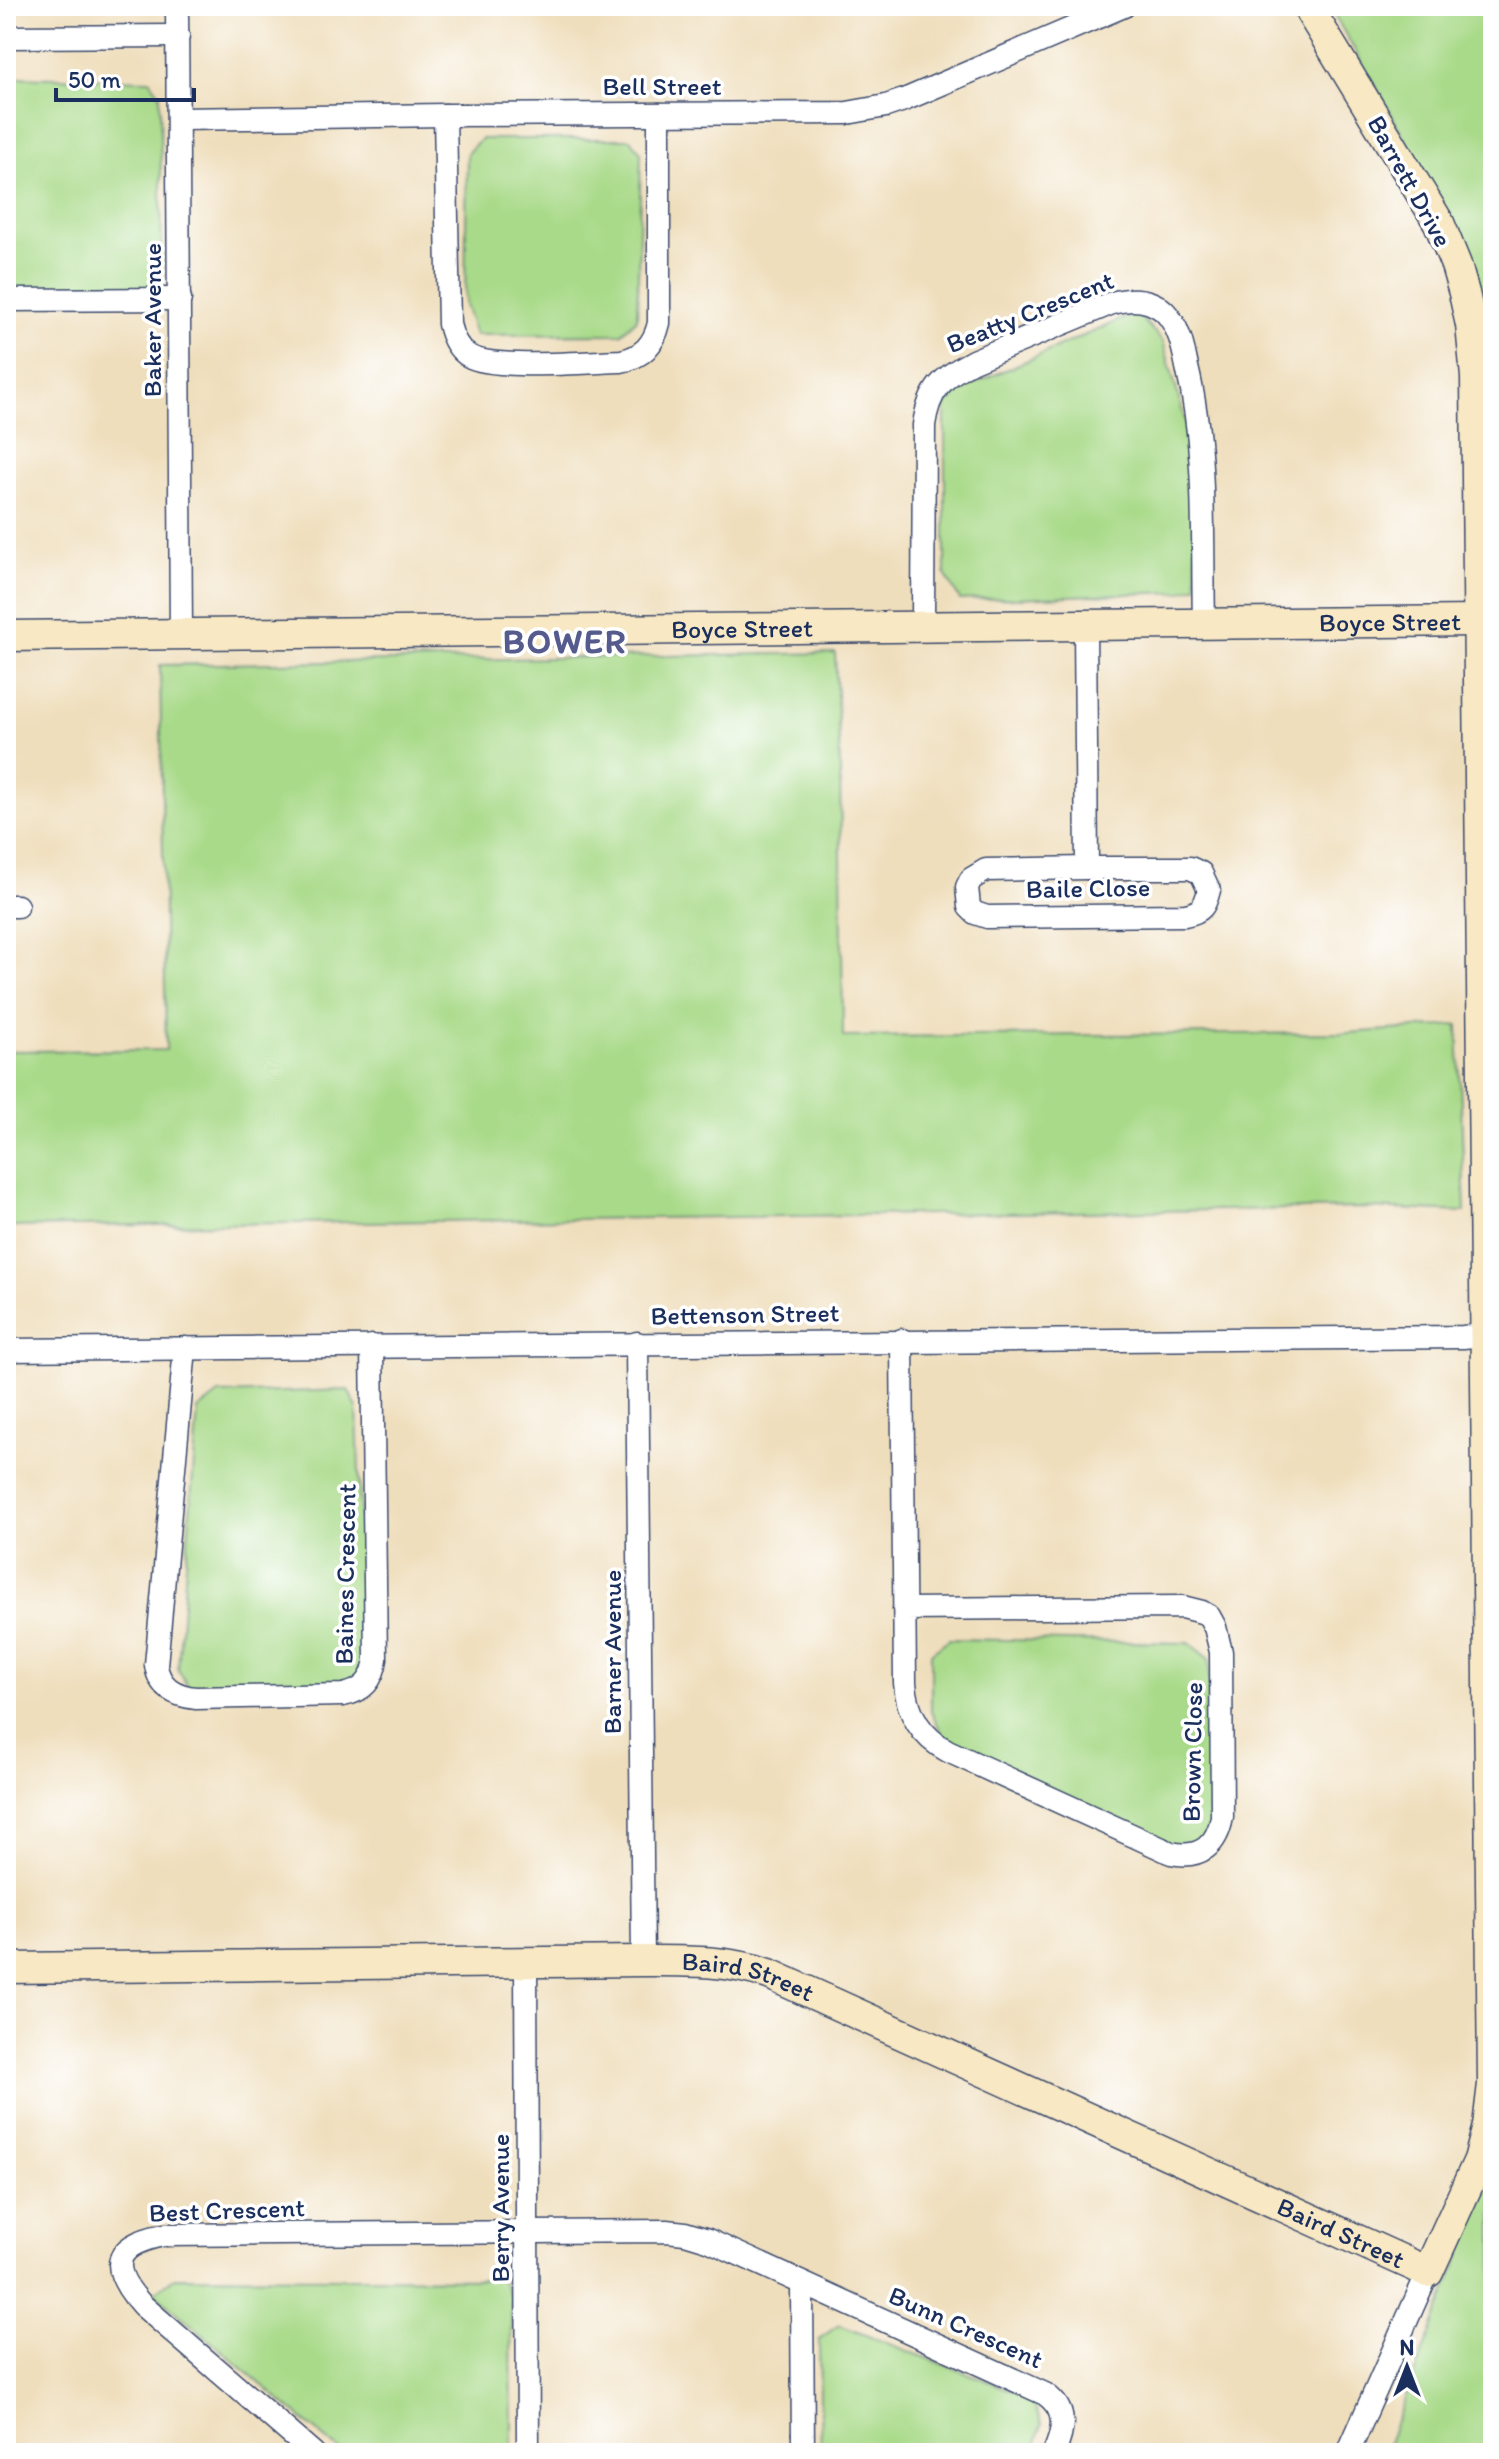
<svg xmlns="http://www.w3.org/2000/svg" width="1499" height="2459" viewBox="0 0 1499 2459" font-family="Itim,sans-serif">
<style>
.green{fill:#a9da89;stroke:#628474;stroke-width:2}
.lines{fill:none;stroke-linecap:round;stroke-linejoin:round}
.street-casing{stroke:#3b496c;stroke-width:25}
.secondary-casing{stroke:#3b496c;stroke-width:33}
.street{stroke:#fff;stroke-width:22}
.secondary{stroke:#f8e8c3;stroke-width:30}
.labels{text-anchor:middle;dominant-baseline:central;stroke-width:7;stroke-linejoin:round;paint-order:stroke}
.street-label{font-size:26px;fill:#1b2f5e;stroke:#fff}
.district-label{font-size:34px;font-weight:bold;letter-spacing:2px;fill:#555c8d;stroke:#fff}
</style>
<rect width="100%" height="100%" fill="#fff"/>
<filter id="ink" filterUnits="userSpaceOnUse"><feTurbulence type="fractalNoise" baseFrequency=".0125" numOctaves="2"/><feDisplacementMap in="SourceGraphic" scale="16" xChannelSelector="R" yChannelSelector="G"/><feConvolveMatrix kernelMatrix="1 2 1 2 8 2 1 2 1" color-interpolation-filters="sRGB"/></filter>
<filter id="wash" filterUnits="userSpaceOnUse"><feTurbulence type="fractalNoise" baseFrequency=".006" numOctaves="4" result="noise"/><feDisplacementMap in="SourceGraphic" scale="32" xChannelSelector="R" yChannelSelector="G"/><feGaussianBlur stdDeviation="1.8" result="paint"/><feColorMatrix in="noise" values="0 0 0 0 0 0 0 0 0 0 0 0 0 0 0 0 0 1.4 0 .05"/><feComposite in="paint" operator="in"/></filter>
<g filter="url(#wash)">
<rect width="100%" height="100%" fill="#efdebc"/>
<g class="green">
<path d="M 1329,6 L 1493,6 L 1493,437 L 1493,401 L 1486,328 L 1447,217 L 1382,97 Z"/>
<path d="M 6,77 L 150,80 L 160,94 L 162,280 L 148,298 L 6,300 Z"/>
<path d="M 481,139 L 631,139 L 641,153 L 637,319 L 621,334 L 475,335 L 465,305 L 467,153 Z"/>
<path d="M 1136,313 L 1163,341 L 1191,442 L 1197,586 L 1179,592 L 960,600 L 945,574 L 945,406 L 964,388 Z"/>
<path d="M 835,653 L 840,766 L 843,1037 L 1348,1033 L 1458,1025 L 1465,1212 L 1369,1208 L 6,1227 L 6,1051 L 166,1050 L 160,665 Z"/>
<path d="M 348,1390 L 357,1408 L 365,1665 L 348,1690 L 192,1695 L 178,1669 L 198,1410 L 219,1394 Z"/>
<path d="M 949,1639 L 1189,1643 L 1209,1659 L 1211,1823 L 1197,1849 L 1179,1853 L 951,1750 L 931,1712 L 931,1653 Z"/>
<path d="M 1493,2171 L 1493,2453 L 1384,2453 Z"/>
<path d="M 174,2277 L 501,2279 L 511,2297 L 512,2453 L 342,2453 L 154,2293 Z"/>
<path d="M 839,2325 L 1030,2397 L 1042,2424 L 1034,2453 L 821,2453 L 819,2339 Z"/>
</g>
</g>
<g filter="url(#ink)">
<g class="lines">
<g class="street-casing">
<g id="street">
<path d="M 177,6 L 181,633"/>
<path d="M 6,37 L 178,36"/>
<path d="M 445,115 L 449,324 C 452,337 457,349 469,356 C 492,370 589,362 621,361 C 642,357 654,345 659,323 L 659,114"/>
<path d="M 179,119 L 445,115 L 847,113 L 886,106 L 904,100 L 1124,6"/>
<path d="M 6,300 L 180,299"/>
<path d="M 1085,625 L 1087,868"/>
<path d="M 923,626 L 924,425 C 929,390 942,377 973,361 L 1112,303 C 1130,298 1149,298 1164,311 C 1179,326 1183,347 1187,367 C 1207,450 1202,537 1204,623"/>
<path d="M 1087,868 L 1190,868 L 1201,873 L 1209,890 C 1205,906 1202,912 1185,915 L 987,917 L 975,913 L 969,907 L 967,887 L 971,879 L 986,870 Z"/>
<path d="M 6,906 L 17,906"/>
<path d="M 902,1340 L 905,1683 C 907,1713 921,1737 948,1751 L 1171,1853 C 1200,1859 1217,1846 1222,1817 L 1221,1652 L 1215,1627 L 1209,1616 L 1202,1612 L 1182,1607 L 904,1609"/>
<path d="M 637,1343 L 643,1961"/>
<path d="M 185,1348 L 156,1665 C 159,1687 175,1696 196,1698 L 343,1695 C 364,1691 373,1680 376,1659 L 372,1346"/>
<path d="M 6,1350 L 1463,1337 L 1493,1334"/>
<path d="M 526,1963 L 528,2453"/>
<path d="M 802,2284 L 803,2453"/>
<path d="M 313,2453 L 142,2305 C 108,2267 112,2245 164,2235 L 667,2231 L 685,2233 L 708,2240 L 1045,2394 C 1068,2410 1064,2430 1054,2453"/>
<path d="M 1348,2453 L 1428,2272"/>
</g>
</g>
<g class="secondary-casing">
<g id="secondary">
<path id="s1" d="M 6,636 L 1477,621"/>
<path id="s2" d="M 6,1968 L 643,1961 C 686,1961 727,1960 769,1974 L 1428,2272 L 1479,2160 L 1488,2126 L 1493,2084 L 1476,377 L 1471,325 L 1464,293 L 1456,265 L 1439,223 L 1307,6"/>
</g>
</g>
<use href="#street" class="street"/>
<use href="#secondary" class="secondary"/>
</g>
</g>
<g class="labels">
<g class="street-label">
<text x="662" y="86">Bell Street</text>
<text transform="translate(1410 181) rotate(61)">Barrett Drive</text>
<text transform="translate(1030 312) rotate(-22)">Beatty Crescent</text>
<text transform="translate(152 320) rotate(-90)">Baker Avenue</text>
<text stroke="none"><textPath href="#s1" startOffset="1384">Boyce Street</textPath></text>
<text stroke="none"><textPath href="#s1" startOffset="736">Boyce Street</textPath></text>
<text transform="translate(1088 888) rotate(-1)">Baile Close</text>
<text transform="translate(745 1314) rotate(-1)">Bettenson Street</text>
<text transform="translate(345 1574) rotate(-89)">Baines Crescent</text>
<text transform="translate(612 1652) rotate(-90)">Barner Avenue</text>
<text transform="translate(1192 1752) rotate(-89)">Brown Close</text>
<text stroke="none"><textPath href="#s2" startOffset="744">Baird Street</textPath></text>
<text transform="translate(500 2208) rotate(-90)">Berry Avenue</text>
<text transform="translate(227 2210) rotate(-2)">Best Crescent</text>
<text stroke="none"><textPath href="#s2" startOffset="1392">Baird Street</textPath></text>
<text transform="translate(966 2327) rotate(24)">Bunn Crescent</text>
</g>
<g class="district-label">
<text x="565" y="641">BOWER</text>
</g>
</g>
<rect width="1499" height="2459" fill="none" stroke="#fff" stroke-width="32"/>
<g transform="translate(1407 2367)" stroke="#ffffff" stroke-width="6" paint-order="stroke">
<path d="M0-6L14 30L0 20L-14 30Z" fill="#1b2f5e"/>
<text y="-12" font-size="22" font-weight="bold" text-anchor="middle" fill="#1b2f5e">N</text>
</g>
<path d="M56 88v12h138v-12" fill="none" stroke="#1b2f5e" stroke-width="4"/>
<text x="68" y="88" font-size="24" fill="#1b2f5e" stroke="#ffffff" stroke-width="6" paint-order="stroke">50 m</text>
</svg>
